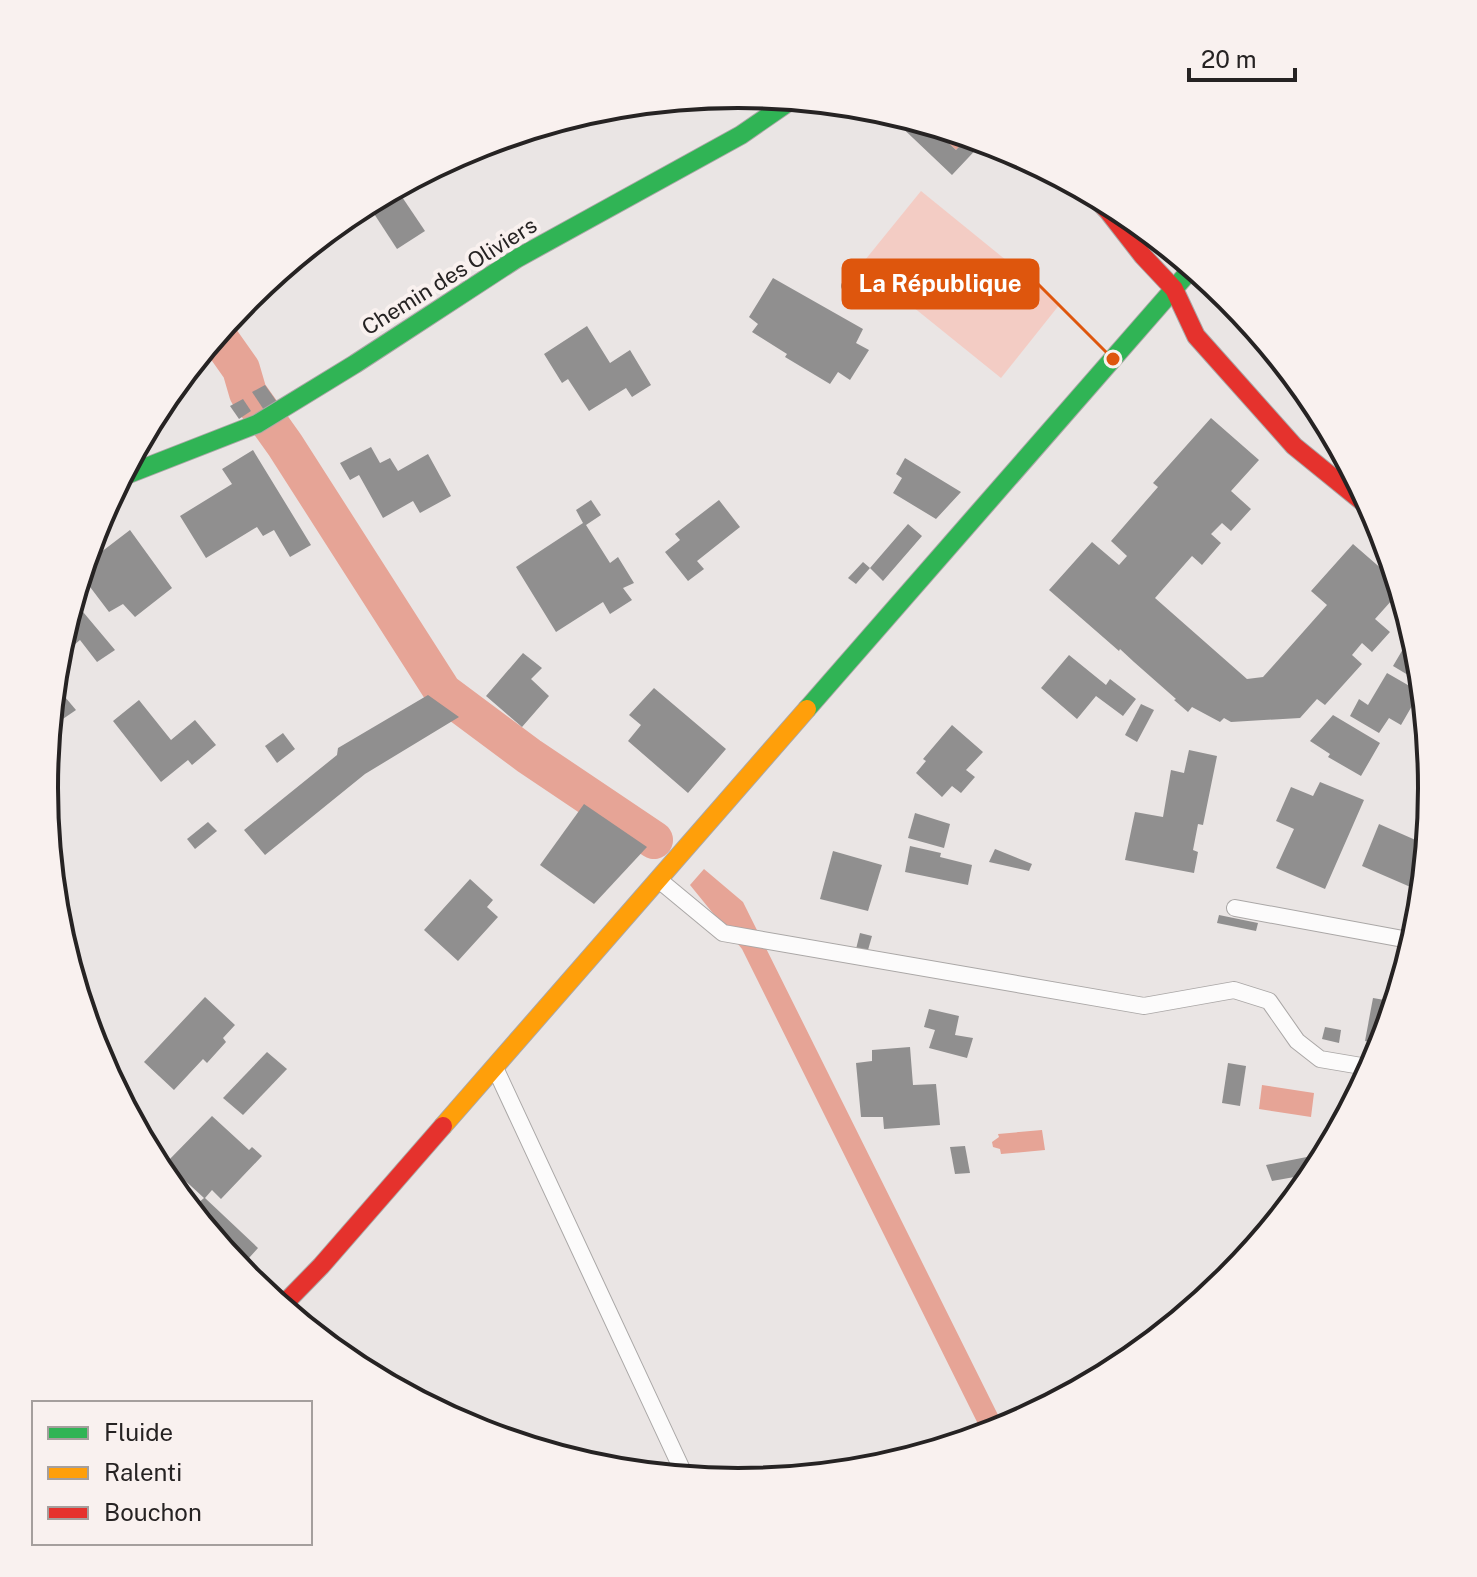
<svg xmlns="http://www.w3.org/2000/svg" width="1477" height="1577" viewBox="0 0 1477 1577" font-family="'Public Sans',sans-serif">
<style>
.green{fill:#f3ccc4}
.water{fill:#e6a496}
.lines{fill:none;stroke-linecap:round;stroke-linejoin:round}
.canal{stroke:#e6a496;stroke-width:38}
.building{fill:#908f8f}
.lane-casing{stroke:#aaa7a6;stroke-width:18}
.fast-casing{stroke:#aaa7a6;stroke-width:20}
.slow-casing{stroke:#aaa7a6;stroke-width:20}
.jam-casing{stroke:#aaa7a6;stroke-width:20}
.lane{stroke:#fcfbfb;stroke-width:16}
.fast{stroke:#30b455;stroke-width:18}
.slow{stroke:#ff9f0a;stroke-width:18}
.jam{stroke:#e5322d;stroke-width:18}
.labels{text-anchor:middle;dominant-baseline:central;stroke-width:8;stroke-linejoin:round;paint-order:stroke}
.street-label{font-size:22px;fill:#262323;stroke:#f9f1ef}
.rim{fill:none;stroke:#262323;stroke-width:4}
.leader{fill:none;stroke:#de560d;stroke-width:3}
.callout-dot{fill:#de560d;stroke:#f9f1ef;stroke-width:3}
.callout{fill:#de560d;stroke:#de560d;stroke-width:3}
.callout-label{font-size:24px;text-anchor:middle;font-weight:bold;fill:#fff}
</style>
<rect width="100%" height="100%" fill="#eae5e4"/>
<path class="green" d="M 921,191 L 1060,304 L 1001,378 L 861,265 Z"/>
<g class="water">
<path d="M 928,124 L 969,136 L 956,150 Z"/>
<path d="M 704,869 L 743,902 L 1005,1429 L 984,1436 L 742,949 L 690,885 Z"/>
<path d="M 1262,1085 L 1314,1093 L 1311,1117 L 1259,1109 Z"/>
<path d="M 1042,1130 L 1045,1150 L 1001,1154 L 1000,1149 L 993,1147 L 992,1142 L 999,1137 L 998,1134 Z"/>
</g>
<g class="lines">
<path class="canal" d="M 217,335 L 241,369 L 248,393 L 285,445 L 443,692 L 529,756 L 654,840"/>
</g>
<g class="building">
<path d="M 899,115 L 928,124 L 956,150 L 969,136 L 984,141 L 952,175 L 894,120 Z"/>
<path d="M 396,188 L 425,231 L 397,249 L 367,203 Z"/>
<path d="M 773,278 L 863,329 L 856,343 L 869,350 L 850,380 L 838,372 L 830,384 L 785,357 L 787,354 L 752,332 L 758,324 L 749,317 Z"/>
<circle cx="847" cy="286" r="6"/>
<path d="M 587,326 L 610,363 L 630,350 L 651,385 L 632,397 L 626,388 L 589,411 L 568,379 L 562,383 L 544,354 Z"/>
<path d="M 1272,349 L 1306,391 L 1302,394 L 1265,356 Z"/>
<path d="M 265,385 L 277,402 L 264,410 L 252,392 Z"/>
<path d="M 243,399 L 251,411 L 239,419 L 230,406 Z"/>
<path d="M 1211,418 L 1259,460 L 1231,491 L 1251,509 L 1231,531 L 1222,523 L 1211,534 L 1221,543 L 1202,565 L 1192,556 L 1155,598 L 1247,679 L 1263,677 L 1327,605 L 1311,591 L 1353,544 L 1399,584 L 1401,590 L 1375,619 L 1390,632 L 1372,652 L 1362,643 L 1352,655 L 1362,664 L 1325,705 L 1317,699 L 1300,718 L 1231,722 L 1224,718 L 1220,722 L 1192,707 L 1188,712 L 1174,700 L 1176,699 L 1134,662 L 1120,649 L 1119,651 L 1049,590 L 1092,542 L 1119,565 L 1127,556 L 1111,541 L 1158,487 L 1153,483 Z"/>
<path d="M 371,447 L 380,463 L 390,458 L 398,471 L 428,454 L 451,496 L 420,513 L 413,501 L 383,518 L 359,475 L 350,480 L 340,463 Z"/>
<path d="M 253,450 L 311,545 L 290,557 L 274,530 L 263,536 L 257,527 L 206,558 L 180,516 L 232,484 L 222,469 Z"/>
<path d="M 905,458 L 961,492 L 936,519 L 893,493 L 902,478 L 896,474 Z"/>
<path d="M 591,500 L 601,515 L 586,525 L 610,563 L 618,557 L 634,583 L 623,588 L 632,600 L 610,614 L 603,602 L 556,632 L 516,567 L 583,523 L 576,510 Z"/>
<path d="M 719,500 L 740,527 L 697,561 L 704,569 L 688,581 L 665,552 L 680,540 L 675,534 Z"/>
<path d="M 908,524 L 922,536 L 883,581 L 870,568 L 856,584 L 848,578 L 863,562 L 870,568 Z"/>
<path d="M 130,530 L 172,588 L 135,617 L 123,604 L 109,612 L 81,575 L 83,569 L 93,561 L 92,559 Z"/>
<path d="M 73,600 L 115,650 L 97,662 L 80,640 L 61,656 L 57,652 Z"/>
<path d="M 1417,645 L 1420,653 L 1423,684 L 1393,666 L 1403,649 L 1412,654 Z"/>
<path d="M 523,653 L 542,668 L 531,679 L 549,696 L 522,727 L 486,696 Z"/>
<path d="M 1069,655 L 1106,685 L 1110,679 L 1136,699 L 1123,716 L 1096,696 L 1077,719 L 1041,688 Z"/>
<path d="M 1387,673 L 1420,692 L 1401,725 L 1389,718 L 1379,733 L 1350,716 L 1359,699 L 1368,705 Z"/>
<path d="M 54,684 L 76,710 L 54,725 L 51,720 Z"/>
<path d="M 654,688 L 726,749 L 688,793 L 628,741 L 641,725 L 629,715 Z"/>
<path d="M 428,695 L 459,717 L 365,774 L 265,855 L 244,830 L 337,755 L 338,748 Z"/>
<path d="M 139,700 L 171,740 L 195,720 L 216,745 L 192,765 L 188,760 L 161,782 L 113,721 Z"/>
<path d="M 1141,704 L 1154,710 L 1137,742 L 1125,735 Z"/>
<path d="M 1333,715 L 1380,743 L 1361,776 L 1328,757 L 1330,754 L 1310,741 Z"/>
<path d="M 952,725 L 983,752 L 966,770 L 975,777 L 961,793 L 952,786 L 942,797 L 916,773 L 926,761 L 923,759 Z"/>
<path d="M 283,733 L 295,749 L 277,763 L 265,746 Z"/>
<path d="M 1189,750 L 1217,756 L 1203,825 L 1198,824 L 1193,850 L 1198,852 L 1194,873 L 1125,860 L 1135,812 L 1163,817 L 1171,770 L 1184,773 Z"/>
<path d="M 1320,782 L 1364,800 L 1325,889 L 1276,868 L 1294,829 L 1276,821 L 1291,787 L 1313,796 Z"/>
<path d="M 584,804 L 647,847 L 594,904 L 540,865 Z"/>
<path d="M 915,813 L 950,824 L 944,848 L 908,838 Z"/>
<path d="M 208,822 L 217,831 L 195,849 L 187,839 Z"/>
<path d="M 1379,824 L 1427,845 L 1422,892 L 1362,866 Z"/>
<path d="M 910,846 L 941,853 L 940,857 L 972,865 L 968,885 L 905,872 Z"/>
<path d="M 995,849 L 1032,864 L 1029,871 L 989,862 Z"/>
<path d="M 833,851 L 882,865 L 868,911 L 820,899 Z"/>
<path d="M 470,879 L 493,900 L 487,907 L 498,917 L 458,961 L 424,930 Z"/>
<path d="M 1219,915 L 1258,923 L 1256,931 L 1217,923 Z"/>
<path d="M 860,933 L 872,936 L 868,950 L 856,949 Z"/>
<path d="M 205,997 L 235,1025 L 223,1038 L 226,1042 L 207,1063 L 203,1059 L 174,1090 L 144,1062 Z"/>
<path d="M 1373,998 L 1396,1002 L 1383,1044 L 1365,1041 Z"/>
<path d="M 929,1009 L 959,1016 L 955,1035 L 973,1038 L 967,1058 L 929,1048 L 935,1030 L 924,1027 Z"/>
<path d="M 1325,1027 L 1341,1030 L 1339,1043 L 1322,1039 Z"/>
<path d="M 910,1047 L 913,1085 L 936,1084 L 940,1125 L 884,1129 L 883,1117 L 861,1117 L 856,1063 L 872,1061 L 872,1050 Z"/>
<path d="M 267,1052 L 287,1069 L 243,1115 L 223,1098 Z"/>
<path d="M 1228,1063 L 1246,1066 L 1240,1106 L 1222,1103 Z"/>
<path d="M 212,1116 L 249,1150 L 252,1147 L 262,1156 L 221,1199 L 212,1190 L 205,1198 L 258,1248 L 239,1269 L 190,1210 L 204,1198 L 166,1163 Z"/>
<path d="M 965,1146 L 970,1173 L 955,1174 L 950,1147 Z"/>
<path d="M 1327,1153 L 1317,1173 L 1272,1181 L 1266,1165 Z"/>
</g>
<g class="lines">
<g class="lane-casing">
<g id="lane">
<path d="M 659,880 L 723,933 L 1144,1006 L 1234,990 L 1269,1001 L 1297,1041 L 1320,1059 L 1373,1068"/>
<path d="M 1235,908 L 1414,941"/>
<path d="M 496,1070 L 686,1478"/>
</g>
</g>
<g class="fast-casing">
<g id="fast">
<path d="M 121,477 L 257,424 L 355,364 L 516,259 L 741,135 L 793,99"/>
<path d="M 807,709 L 1193,267"/>
</g>
</g>
<g class="slow-casing">
<path id="slow" d="M 443,1126 L 807,709"/>
</g>
<g class="jam-casing">
<g id="jam">
<path d="M 1090,192 L 1108,211 L 1143,256 L 1174,289 L 1196,336 L 1294,446 L 1374,511"/>
<path d="M 281,1307 L 321,1266 L 443,1126"/>
</g>
</g>
<use href="#lane" class="lane"/>
<use href="#fast" class="fast"/>
<use href="#slow" class="slow"/>
<use href="#jam" class="jam"/>
</g>
<g class="labels">
<g class="street-label">
<text transform="translate(449 276) rotate(-32)">Chemin des Oliviers</text>
</g>
</g>
<path d="M0 0H1477V1577H0ZM58 788a680 680 0 1 1 1360 0a680 680 0 1 1-1360 0Z" fill="#f9f1ef" fill-rule="evenodd"/>
<path class="rim" d="M58 788a680 680 0 1 1 1360 0a680 680 0 1 1-1360 0Z"/>
<path class="leader" d="M1113 359L1038 284"/>
<circle class="callout-dot" cx="1113" cy="359" r="8"/>
<rect class="callout" x="843" y="260" width="195" height="48" rx="8"/>
<g class="callout-label">
<text x="940" y="292">La République</text>
</g>
<rect x="32" y="1401" width="280" height="144" fill="#f9f1ef" stroke="#a59f9d" stroke-width="2"/>
<rect x="48" y="1427" width="40" height="12" fill="#30b455" stroke="#a59f9d" stroke-width="2"/>
<text x="104" y="1441" font-size="24" fill="#262323">Fluide</text>
<rect x="48" y="1467" width="40" height="12" fill="#ff9f0a" stroke="#a59f9d" stroke-width="2"/>
<text x="104" y="1481" font-size="24" fill="#262323">Ralenti</text>
<rect x="48" y="1507" width="40" height="12" fill="#e5322d" stroke="#a59f9d" stroke-width="2"/>
<text x="104" y="1521" font-size="24" fill="#262323">Bouchon</text>
<path d="M1189 68v12h106v-12" fill="none" stroke="#262323" stroke-width="4"/>
<text x="1201" y="68" font-size="24" fill="#262323" stroke="#f9f1ef" stroke-width="6" paint-order="stroke">20 m</text>
</svg>
